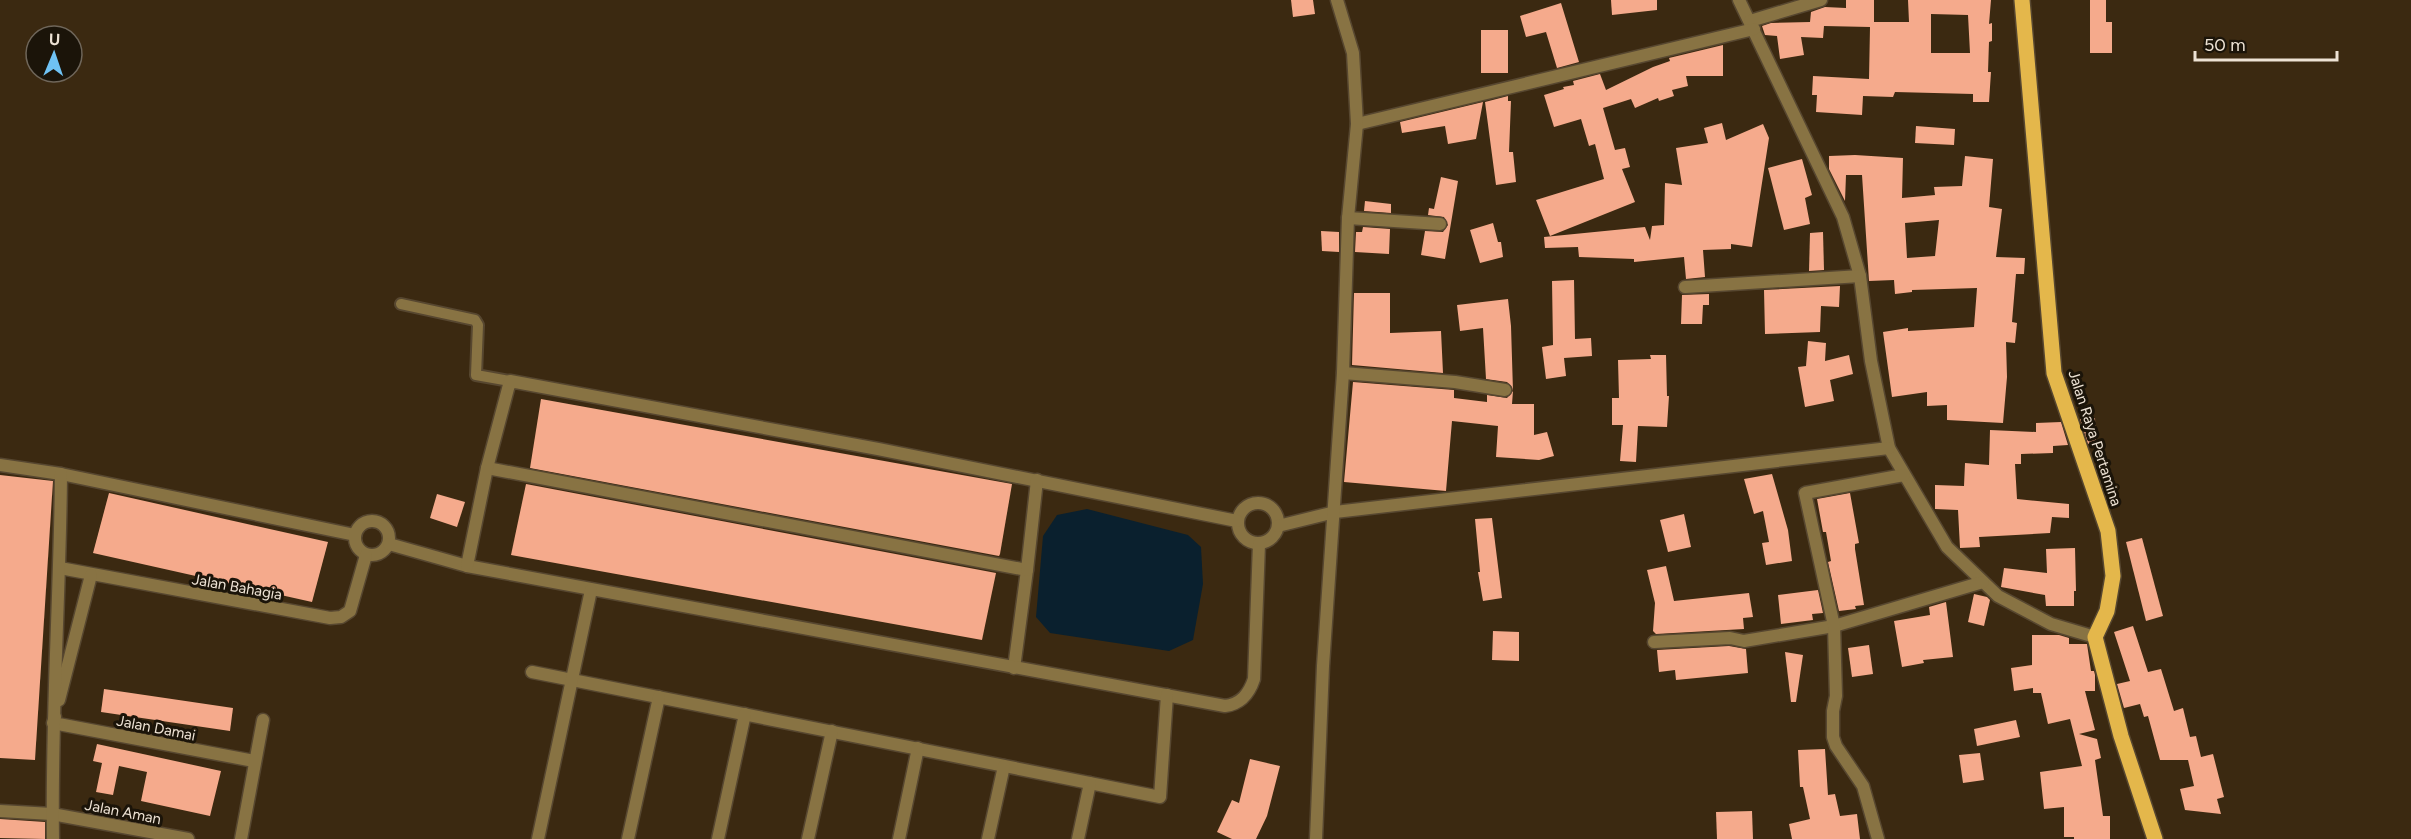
<svg xmlns="http://www.w3.org/2000/svg" width="2411" height="839" viewBox="0 0 2411 839" font-family="Figtree,sans-serif">
<style>
.water{fill:#0a202e}
.building{fill:#f5aa8c;fill-rule:evenodd}
.lines{fill:none;stroke-linecap:round;stroke-linejoin:round}
.lane-casing{stroke:#574730;stroke-width:14}
.street-casing{stroke:#574730;stroke-width:15}
.primary-casing{stroke:#574730;stroke-width:18}
.lane{stroke:#887343;stroke-width:10}
.street{stroke:#887343;stroke-width:12}
.primary{stroke:#e4b74b;stroke-width:15}
.labels{text-anchor:middle;dominant-baseline:central;stroke-width:6;stroke-linejoin:round;paint-order:stroke}
.street-label{font-size:15px;fill:#ede2d4;stroke:#1b1409}
</style>
<rect width="100%" height="100%" fill="#3b2911"/>
<path class="water" d="M 1087,509 L 1188,535 L 1201,547 L 1203,584 L 1193,640 L 1169,651 L 1050,633 L 1036,617 L 1043,536 L 1057,515 Z"/>
<g class="building">
<path d="M 1291,0 L 1313,0 L 1315,14 L 1293,17 Z"/>
<path d="M 1611,0 L 1657,0 L 1657,10 L 1612,15 Z"/>
<path d="M 1846,0 L 1874,0 L 1874,22 L 1909,22 L 1908,0 L 1991,0 L 1989,24 L 1992,23 L 1992,41 L 1989,42 L 1988,72 L 1991,72 L 1989,102 L 1973,102 L 1973,94 L 1895,92 L 1893,97 L 1863,96 L 1862,115 L 1816,112 L 1817,95 L 1812,95 L 1813,76 L 1869,79 L 1870,27 L 1824,26 L 1823,38 L 1801,37 L 1804,55 L 1780,59 L 1777,36 L 1765,35 L 1762,26 L 1771,23 L 1810,22 L 1811,12 L 1825,7 L 1846,8 ZM 1931,14 L 1968,15 L 1970,53 L 1931,53 Z"/>
<path d="M 2090,0 L 2106,0 L 2106,22 L 2112,22 L 2112,53 L 2090,53 Z"/>
<path d="M 1561,3 L 1579,62 L 1557,68 L 1546,32 L 1526,37 L 1520,16 Z"/>
<rect x="1481" y="30" width="27" height="43"/>
<path d="M 1723,45 L 1723,76 L 1686,76 L 1688,86 L 1672,90 L 1674,96 L 1659,101 L 1658,98 L 1635,108 L 1631,99 L 1603,108 L 1615,150 L 1625,148 L 1630,167 L 1622,169 L 1635,202 L 1550,236 L 1536,200 L 1604,179 L 1595,144 L 1589,146 L 1581,119 L 1554,127 L 1544,95 L 1564,89 L 1563,87 L 1574,85 L 1573,81 L 1600,74 L 1606,90 L 1653,67 L 1670,61 L 1669,58 Z"/>
<path d="M 1508,96 L 1508,101 L 1511,101 L 1509,152 L 1513,152 L 1516,182 L 1496,185 L 1485,102 Z"/>
<path d="M 1483,102 L 1476,139 L 1448,144 L 1445,126 L 1402,133 L 1400,122 Z"/>
<path d="M 1722,123 L 1726,140 L 1763,124 L 1769,138 L 1752,247 L 1731,244 L 1731,249 L 1703,250 L 1705,277 L 1686,279 L 1684,257 L 1634,262 L 1634,259 L 1579,257 L 1578,247 L 1545,248 L 1544,237 L 1645,227 L 1650,240 L 1652,226 L 1664,225 L 1665,183 L 1682,185 L 1676,148 L 1708,143 L 1704,128 Z"/>
<path d="M 1916,126 L 1955,129 L 1954,145 L 1915,143 Z"/>
<path d="M 1855,155 L 1903,158 L 1902,198 L 1935,195 L 1934,187 L 1962,186 L 1965,156 L 1993,159 L 1989,207 L 2002,209 L 1996,257 L 2025,258 L 2024,274 L 2016,274 L 2012,322 L 2017,323 L 2015,343 L 2006,342 L 2007,377 L 2003,423 L 1947,420 L 1947,405 L 1927,406 L 1927,392 L 1892,397 L 1883,332 L 1908,328 L 1908,331 L 1974,327 L 1977,288 L 1912,290 L 1912,292 L 1895,294 L 1894,280 L 1869,281 L 1862,175 L 1846,175 L 1845,201 L 1829,169 L 1829,156 ZM 1939,220 L 1935,256 L 1907,258 L 1905,223 Z"/>
<path d="M 1802,159 L 1812,195 L 1805,198 L 1810,224 L 1784,230 L 1768,168 Z"/>
<path d="M 1441,177 L 1458,181 L 1445,259 L 1421,255 L 1425,231 L 1443,232 L 1448,225 L 1444,217 L 1428,215 L 1429,208 L 1434,209 Z"/>
<path d="M 1365,201 L 1391,204 L 1391,213 L 1364,211 Z"/>
<path d="M 1493,223 L 1498,242 L 1501,242 L 1503,257 L 1480,263 L 1470,230 Z"/>
<path d="M 1363,227 L 1390,229 L 1389,254 L 1355,252 L 1356,232 L 1362,232 Z"/>
<path d="M 1321,231 L 1339,232 L 1339,252 L 1322,251 Z"/>
<path d="M 1823,232 L 1824,270 L 1809,271 L 1810,233 Z"/>
<path d="M 1574,280 L 1575,339 L 1591,338 L 1592,356 L 1564,358 L 1566,376 L 1546,379 L 1542,347 L 1553,345 L 1552,281 Z"/>
<path d="M 1840,286 L 1839,307 L 1821,306 L 1820,332 L 1765,334 L 1764,290 Z"/>
<path d="M 1354,293 L 1390,293 L 1390,333 L 1441,331 L 1443,373 L 1352,365 Z"/>
<path d="M 1709,294 L 1709,305 L 1703,305 L 1702,324 L 1681,324 L 1682,295 Z"/>
<path d="M 1508,299 L 1511,326 L 1513,391 L 1512,387 L 1507,382 L 1486,379 L 1483,328 L 1460,331 L 1457,305 Z"/>
<path d="M 1808,341 L 1826,343 L 1825,361 L 1849,355 L 1853,374 L 1830,380 L 1834,401 L 1805,407 L 1798,367 L 1806,366 Z"/>
<path d="M 1650,355 L 1666,355 L 1667,396 L 1669,396 L 1667,427 L 1638,426 L 1636,462 L 1620,461 L 1623,425 L 1612,425 L 1612,398 L 1619,398 L 1618,360 L 1651,359 Z"/>
<path d="M 1353,382 L 1454,390 L 1454,398 L 1487,402 L 1487,395 L 1507,398 L 1513,391 L 1512,404 L 1534,404 L 1534,435 L 1547,432 L 1554,456 L 1539,460 L 1496,457 L 1498,426 L 1452,421 L 1446,491 L 1344,482 Z"/>
<path d="M 541,399 L 1012,484 L 1000,554 L 999,556 L 530,468 Z"/>
<path d="M 2095,418 L 2096,443 L 2088,444 L 2080,419 Z"/>
<path d="M 2061,422 L 2068,445 L 2053,446 L 2053,453 L 2021,454 L 2021,464 L 2015,464 L 2017,499 L 2069,504 L 2069,518 L 2052,517 L 2050,533 L 1979,537 L 1980,547 L 1960,548 L 1958,510 L 1935,509 L 1935,485 L 1964,486 L 1965,463 L 1989,465 L 1990,430 L 2036,432 L 2036,423 Z"/>
<path d="M 1772,474 L 1788,530 L 1792,561 L 1766,565 L 1762,543 L 1769,542 L 1763,511 L 1754,514 L 1744,479 Z"/>
<path d="M 0,475 L 53,481 L 35,760 L 0,758 Z"/>
<path d="M 526,484 L 996,573 L 982,640 L 511,555 Z"/>
<path d="M 109,493 L 328,542 L 312,602 L 93,553 Z"/>
<path d="M 1850,493 L 1859,543 L 1855,544 L 1855,549 L 1864,605 L 1855,606 L 1856,609 L 1839,611 L 1828,562 L 1831,561 L 1826,532 L 1823,532 L 1817,499 Z"/>
<path d="M 437,494 L 465,502 L 457,527 L 430,518 Z"/>
<path d="M 1684,514 L 1691,547 L 1668,552 L 1660,520 Z"/>
<path d="M 1492,518 L 1502,598 L 1483,601 L 1478,572 L 1480,572 L 1475,519 Z"/>
<path d="M 2142,538 L 2163,616 L 2146,621 L 2126,542 Z"/>
<path d="M 2075,548 L 2076,591 L 2074,591 L 2074,606 L 2046,606 L 2045,595 L 2001,587 L 2004,568 L 2047,573 L 2046,549 Z"/>
<path d="M 1666,566 L 1674,601 L 1749,593 L 1753,617 L 1743,618 L 1744,629 L 1656,634 L 1653,631 L 1655,603 L 1647,570 Z"/>
<path d="M 1818,590 L 1823,613 L 1812,614 L 1813,620 L 1781,624 L 1778,595 Z"/>
<path d="M 1974,594 L 1987,597 L 1990,600 L 1984,626 L 1968,622 Z"/>
<path d="M 1946,602 L 1953,657 L 1923,660 L 1924,663 L 1902,667 L 1894,621 L 1930,615 L 1929,607 Z"/>
<path d="M 2133,626 L 2148,672 L 2161,669 L 2174,711 L 2183,708 L 2190,737 L 2196,736 L 2201,757 L 2213,754 L 2224,797 L 2217,799 L 2221,814 L 2185,810 L 2180,789 L 2194,786 L 2188,760 L 2160,760 L 2148,716 L 2144,717 L 2140,704 L 2124,708 L 2117,684 L 2130,681 L 2114,632 Z"/>
<path d="M 1493,631 L 1519,632 L 1519,661 L 1492,660 Z"/>
<path d="M 2032,635 L 2059,635 L 2069,638 L 2069,644 L 2087,644 L 2091,671 L 2094,671 L 2095,675 L 2095,691 L 2085,691 L 2095,730 L 2079,734 L 2097,739 L 2101,758 L 2095,760 L 2103,816 L 2110,816 L 2110,839 L 2074,839 L 2074,837 L 2064,837 L 2064,807 L 2044,809 L 2040,772 L 2082,766 L 2070,719 L 2048,724 L 2041,693 L 2033,693 L 2033,688 L 2014,691 L 2011,668 L 2032,665 Z"/>
<path d="M 1869,645 L 1873,674 L 1852,677 L 1848,648 Z"/>
<path d="M 1729,646 L 1746,649 L 1748,673 L 1676,680 L 1675,670 L 1659,672 L 1657,650 Z"/>
<path d="M 1785,652 L 1803,655 L 1796,702 L 1791,702 Z"/>
<path d="M 104,689 L 233,708 L 230,731 L 101,712 Z"/>
<path d="M 2016,720 L 2020,737 L 1977,746 L 1974,729 Z"/>
<path d="M 97,744 L 221,771 L 210,816 L 141,801 L 147,772 L 119,766 L 113,795 L 96,792 L 102,763 L 93,761 Z"/>
<path d="M 1825,749 L 1828,795 L 1835,794 L 1840,816 L 1857,814 L 1860,839 L 1792,839 L 1789,824 L 1810,819 L 1803,787 L 1800,787 L 1798,750 Z"/>
<path d="M 1980,753 L 1984,780 L 1963,783 L 1959,755 Z"/>
<path d="M 1250,759 L 1280,766 L 1267,816 L 1256,839 L 1232,839 L 1217,832 L 1232,800 L 1239,803 Z"/>
<path d="M 1752,811 L 1753,839 L 1717,839 L 1716,812 Z"/>
<path d="M 0,819 L 45,822 L 45,839 L 0,838 Z"/>
</g>
<g class="lines">
<g class="lane-casing">
<path id="lane" d="M 401,304 L 475,320 L 478,325 L 476,375 L 510,381"/>
</g>
<g class="street-casing">
<g id="street">
<path d="M 1739,0 L 1843,217 L 1860,276 L 1871,361 L 1889,448 L 1947,547 L 1998,596 L 2051,624 L 2095,637"/>
<path d="M 1750,21 L 1821,0"/>
<path d="M 1357,124 L 1754,29"/>
<path d="M 1348,218 L 1440,224"/>
<path d="M 1685,287 L 1860,276"/>
<path d="M 1343,373 L 1455,382 L 1505,390"/>
<path d="M 0,465 L 61,474 L 355,535"/>
<path d="M 487,468 L 1027,570 L 1014,668"/>
<circle cx="1258" cy="523" r="20"/>
<circle cx="372" cy="538" r="17"/>
<path d="M 1278,526 L 1335,512 L 1889,448"/>
<path d="M 389,544 L 467,566 L 1225,706 C 1241,704 1249,694 1254,679 L 1259,544"/>
<path d="M 467,566 L 487,468 L 510,381 L 878,449 L 1237,521"/>
<path d="M 60,568 L 330,618 L 341,617 L 350,611 L 366,555"/>
<path d="M 1027,570 L 1037,480"/>
<path d="M 1654,642 L 1730,638 L 1744,641 L 1834,626 L 1983,582"/>
<path d="M 532,672 L 1160,797 L 1167,695"/>
<path d="M 59,700 L 91,575"/>
<path d="M 55,717 L 53,723 L 254,761"/>
<path d="M 0,811 L 52,814 L 188,839"/>
<path d="M 53,839 C 51,717 60,596 61,474"/>
<path d="M 241,839 L 263,720"/>
<path d="M 538,839 L 591,590"/>
<path d="M 628,839 L 659,697"/>
<path d="M 718,839 L 745,714"/>
<path d="M 808,839 L 832,731"/>
<path d="M 899,839 L 918,748"/>
<path d="M 988,839 L 1004,766"/>
<path d="M 1078,839 L 1090,783"/>
<path d="M 1316,839 L 1323,666 L 1343,373 L 1348,218 L 1357,124 L 1353,53 L 1337,0"/>
<path d="M 1878,839 L 1863,786 L 1836,746 L 1833,737 L 1833,711 L 1836,696 L 1834,626 L 1805,493 L 1904,475"/>
</g>
</g>
<g class="primary-casing">
<path id="primary" d="M 2022,0 L 2054,373 L 2108,531 L 2113,576 L 2107,611 L 2095,637 L 2121,736 L 2155,839"/>
</g>
<use href="#lane" class="lane"/>
<use href="#street" class="street"/>
<use href="#primary" class="primary"/>
</g>
<g class="labels">
<g class="street-label">
<text transform="translate(2095 438) rotate(72)">Jalan Raya Pertamina</text>
<text transform="translate(237 587) rotate(10)">Jalan Bahagia</text>
<text transform="translate(156 728) rotate(11)">Jalan Damai</text>
<text transform="translate(123 812) rotate(11)">Jalan Aman</text>
</g>
</g>
<g transform="translate(54 54) rotate(2)"><circle r="28" fill="#1b1409" stroke="#6f665a" stroke-width="1.5"/>
<path d="M0-4.5L10 22L0 15L-10 22Z" fill="#6fc2f4"/>
<text y="-9" font-size="16" font-weight="bold" text-anchor="middle" fill="#ede2d4">U</text>
</g>
<path d="M2195 51v9h142v-9" fill="none" stroke="#ede2d4" stroke-width="3"/>
<text x="2204" y="51" font-size="18" fill="#ede2d4" stroke="#1b1409" stroke-width="4.5" paint-order="stroke">50 m</text>
</svg>
